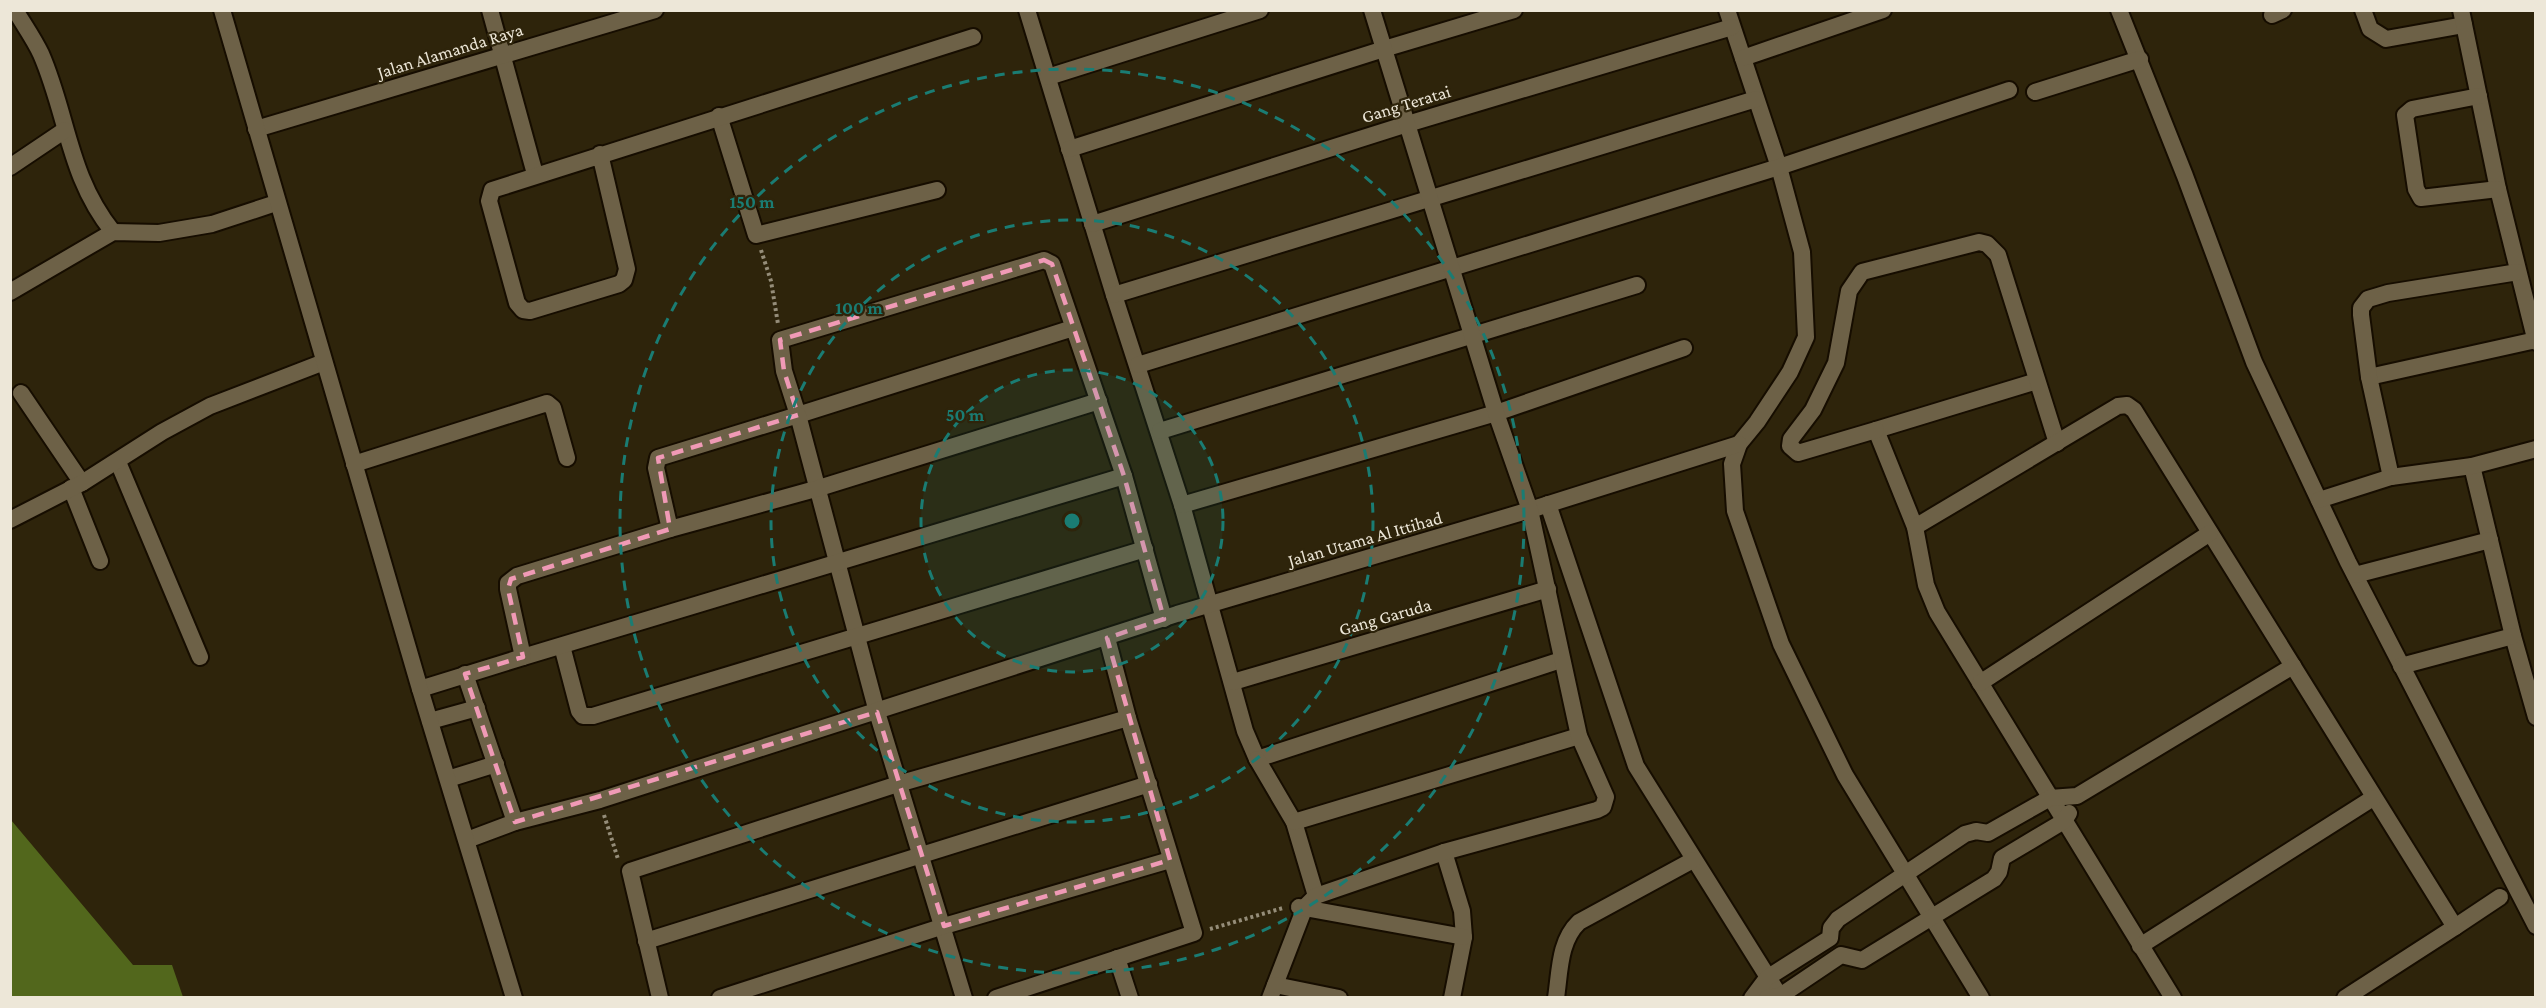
<svg xmlns="http://www.w3.org/2000/svg" width="2546" height="1008" viewBox="0 0 2546 1008" font-family="'Crimson Pro',serif">
<style>
.forest{fill:#52671c}
.lines{fill:none;stroke-linecap:round;stroke-linejoin:round}
.minor-casing{stroke:#160d00;stroke-width:20}
.secondary-casing{stroke:#160d00;stroke-width:20}
.path{stroke:#958d79;stroke-width:4;stroke-dasharray:3 3;stroke-linecap:butt}
.minor{stroke:#6d6147;stroke-width:16}
.secondary{stroke:#6d6147;stroke-width:16}
.marked{fill:none;stroke:#f09ab6;stroke-width:4.5;stroke-dasharray:12 8;stroke-linejoin:round}
.ring{fill:none;stroke:#1a7c73;stroke-width:3;stroke-dasharray:10 8}
.labels{text-anchor:middle;dominant-baseline:central;stroke-width:4.5;stroke-linejoin:round;paint-order:stroke}
.street-label{font-size:18px;fill:#ede7d8;stroke:#2e240b}
.centre{fill:#1a7c73;stroke:#2e240b;stroke-width:3}
.ring-label{font-size:18px;text-anchor:middle;font-weight:bold;fill:#1a7c73;stroke:#2e240b;stroke-width:4.5;stroke-linejoin:round;paint-order:stroke}
</style>
<rect width="100%" height="100%" fill="#2e240b"/>
<path class="forest" d="M 11,820 L 133,965 L 172,965 L 183,997 L 11,997 Z"/>
<g class="lines">
<g class="minor-casing">
<g id="minor">
<path d="M 15,10 C 24,25 34,39 41,54 C 68,116 68,176 113,232"/>
<path d="M 490,10 L 535,174"/>
<path d="M 1027,10 L 1114,295 L 1182,505 L 1245,731 L 1257,759 L 1561,660"/>
<path d="M 1727,10 L 1779,167 L 1802,252 L 1806,337 L 1790,372 L 1757,422 L 1739,444 L 1732,464 L 1735,511 L 1781,644 L 1845,775 L 1981,998"/>
<path d="M 2119,10 L 2185,176 L 2254,362 L 2348,562 L 2536,926"/>
<path d="M 2363,10 L 2370,29 L 2386,39 L 2464,25"/>
<path d="M 2461,10 L 2498,189 L 2536,342"/>
<path d="M 2272,15 L 2283,10"/>
<path d="M 1743,58 L 1883,10"/>
<path d="M 1048,77 L 1260,10"/>
<path d="M 2035,92 L 2140,59"/>
<path d="M 2479,96 L 2412,109 L 2405,115 L 2416,189 L 2421,198 L 2498,189"/>
<path d="M 719,116 L 756,235 L 937,190"/>
<path d="M 256,129 L 655,10"/>
<path d="M 1069,149 L 1384,49 L 1514,10"/>
<path d="M 600,154 L 627,269 L 624,280 L 619,284 L 530,311 L 523,310 L 517,303 L 489,201 L 492,190 L 973,37"/>
<path d="M 10,167 L 65,130"/>
<path d="M 1092,224 L 1407,124 L 1732,27"/>
<path d="M 10,292 L 113,232 L 159,233 L 212,224 L 276,203"/>
<path d="M 1114,295 L 1756,99"/>
<path d="M 1073,328 L 798,415 L 784,371 L 780,340 L 1044,260 L 1052,264 L 1124,476 L 1164,619"/>
<path d="M 1138,365 L 1779,167 L 2009,90"/>
<path d="M 2369,377 L 2536,340"/>
<path d="M 2037,381 L 1876,430 L 1915,527 L 1926,585 L 1937,612 L 2173,998"/>
<path d="M 21,393 L 82,483"/>
<path d="M 1876,430 L 1798,453 L 1790,446 L 1791,439 L 1813,410 L 1836,363 L 1849,291 L 1862,272 L 1979,242 L 1987,244 L 1998,255 L 2057,443"/>
<path d="M 1160,431 L 1637,285"/>
<path d="M 118,462 L 200,657"/>
<path d="M 354,464 L 547,403 L 553,408 L 567,458"/>
<path d="M 2472,466 L 2513,636 L 2536,717"/>
<path d="M 2391,477 L 2369,377 L 2361,315 L 2361,308 L 2368,299 L 2388,293 L 2518,272"/>
<path d="M 71,488 L 100,561"/>
<path d="M 2319,500 L 2391,477 L 2472,466 L 2536,449"/>
<path d="M 1548,504 L 1636,766 L 1781,998"/>
<path d="M 1182,505 L 1496,413 L 1684,348"/>
<path d="M 10,520 L 82,483 L 162,432 L 210,406 L 324,362"/>
<path d="M 1915,527 L 2118,406 L 2127,405 L 2134,410 L 2455,927 L 2345,998"/>
<path d="M 670,529 L 656,468 L 658,458 L 798,415 L 877,712 L 964,998"/>
<path d="M 2355,575 L 2490,540"/>
<path d="M 562,646 L 579,711 L 583,716 L 593,716 L 1145,549"/>
<path d="M 523,657 L 1124,476"/>
<path d="M 2401,666 L 2513,636"/>
<path d="M 465,674 L 515,822"/>
<path d="M 1233,682 L 1548,589"/>
<path d="M 1980,683 L 2210,533"/>
<path d="M 420,689 L 523,657 L 508,589 L 508,583 L 517,576 L 670,529 L 819,488 L 1099,401"/>
<path d="M 430,721 L 477,708"/>
<path d="M 1257,759 L 1294,822 L 1316,896 L 1305,907 L 1270,998"/>
<path d="M 448,779 L 496,764"/>
<path d="M 1294,822 L 1579,736"/>
<path d="M 467,840 L 515,822 L 600,800 L 1177,614 L 1530,510 L 1739,444"/>
<path d="M 1444,852 L 1462,911 L 1464,937 L 1452,998"/>
<path d="M 1316,896 L 1444,852 L 1597,810 L 1603,807 L 1606,797 L 1579,736 L 1530,510 L 1496,413 L 1372,10"/>
<path d="M 1299,907 L 1464,937"/>
<path d="M 2455,927 L 2500,897"/>
<path d="M 646,941 L 1149,784"/>
<path d="M 2140,946 L 2373,798"/>
<path d="M 1117,958 L 1130,998"/>
<path d="M 1275,985 L 1339,998"/>
<path d="M 660,998 L 630,871 L 898,784 L 1128,718"/>
<path d="M 720,998 L 944,926 L 1170,860"/>
<path d="M 996,998 L 1194,933 L 1128,718 L 1107,638"/>
<path d="M 1556,998 C 1560,971 1559,941 1579,922 L 1693,860"/>
<path d="M 1752,998 L 1767,978 L 1830,938 L 1831,928 L 1838,919 L 1965,834 L 1976,831 L 1988,833 L 2050,798 L 2077,796 L 2293,666"/>
<path d="M 1767,998 L 1780,996 L 1841,955 L 1862,960 L 1994,879 L 1999,872 L 2002,858 L 2064,821 L 2069,813"/>
</g>
</g>
<g class="secondary-casing">
<path id="secondary" d="M 222,10 L 420,689 L 514,998"/>
</g>
<g class="path">
<path d="M 761,250 L 771,281 L 778,324"/>
<path d="M 604,815 L 618,859"/>
<path d="M 1210,929 L 1283,908"/>
</g>
<use href="#minor" class="minor"/>
<use href="#secondary" class="secondary"/>
</g>
<path class="marked" d="M 1044,260 L 1052,264 L 1124,476 L 1164,619 L 1107,638 L 1170,860 L 944,926 L 877,712 L 515,822 L 465,674 L 523,657 L 508,589 L 511,579 L 670,529 L 658,458 L 798,415 L 784,371 L 780,340 Z"/>
<circle cx="1072" cy="521" r="151" fill="#1a7c73" fill-opacity=".12"/>
<g class="ring">
<circle cx="1072" cy="521" r="151"/>
<circle cx="1072" cy="521" r="301"/>
<circle cx="1072" cy="521" r="452"/>
</g>
<g class="labels">
<g class="street-label">
<text transform="translate(450 51) rotate(-17)">Jalan Alamanda Raya</text>
<text transform="translate(1406 104) rotate(-17)">Gang Teratai</text>
<text transform="translate(1365 539) rotate(-16)">Jalan Utama Al Ittihad</text>
<text transform="translate(1385 617) rotate(-16)">Gang Garuda</text>
</g>
</g>
<circle cx="1072" cy="521" r="9" class="centre"/>
<g class="ring-label">
<text x="752" y="208">150 m</text>
<text x="859" y="314">100 m</text>
<text x="965" y="421">50 m</text>
</g>
<rect width="2546" height="1008" fill="none" stroke="#ede7d8" stroke-width="24"/>
</svg>
